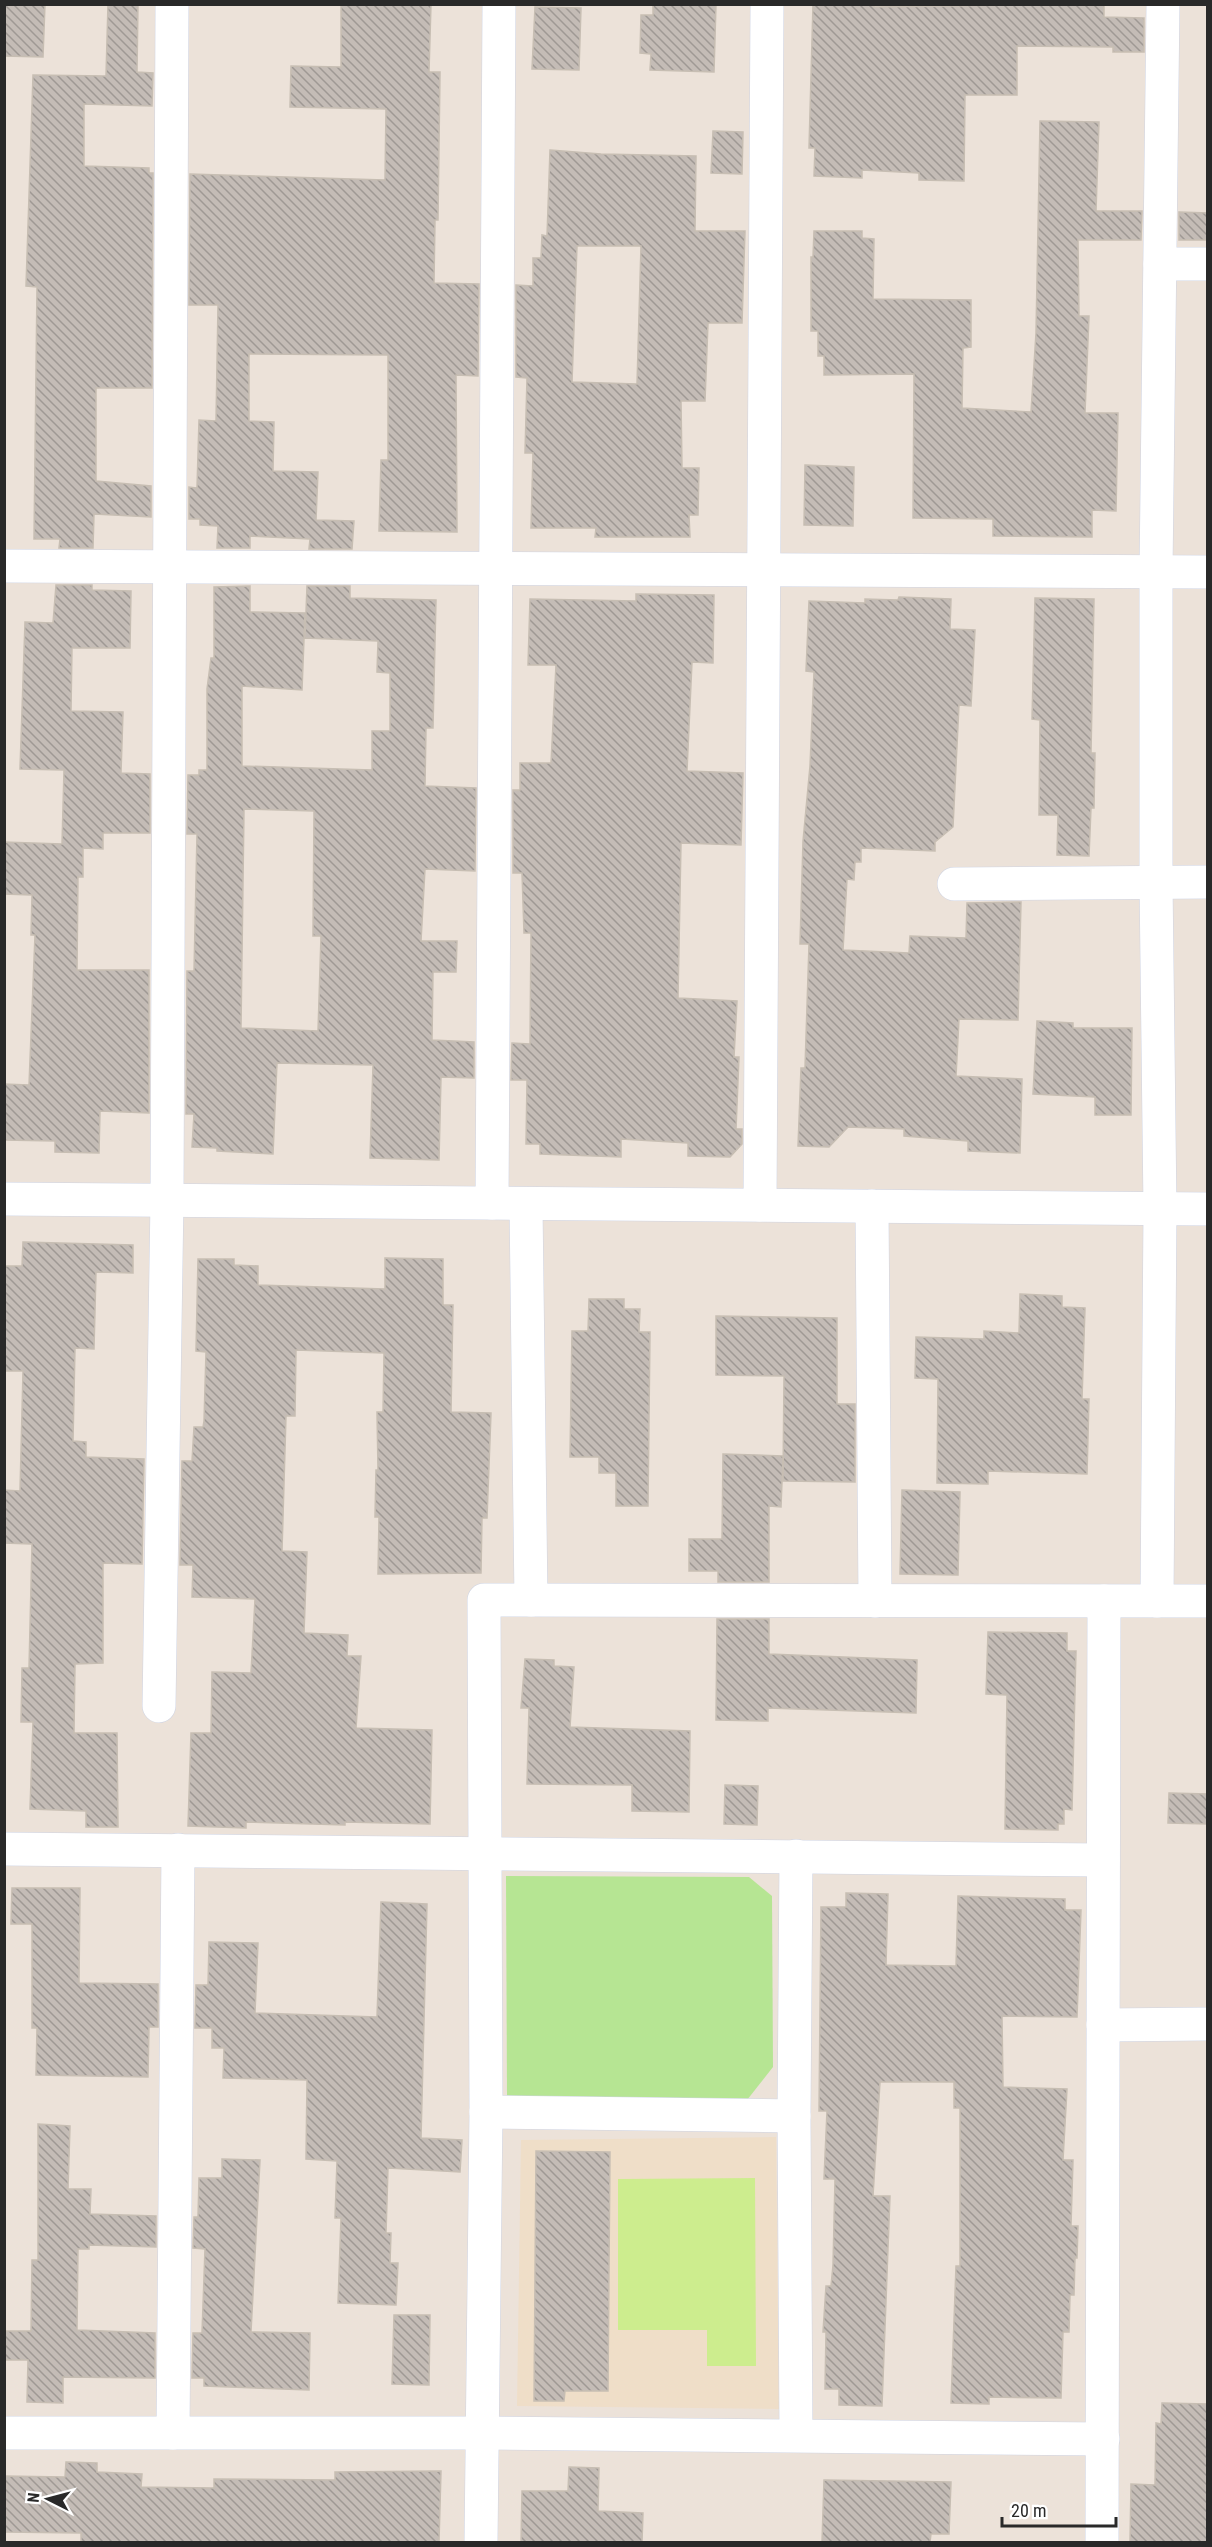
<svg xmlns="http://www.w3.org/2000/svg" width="1212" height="2547" viewBox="0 0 1212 2547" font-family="'Roboto Condensed',sans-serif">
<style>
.education{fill:#efdec8}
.park{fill:#b6e593}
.pitch{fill:#cded8e}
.building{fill:url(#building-back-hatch);stroke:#c7beb3;stroke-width:1.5;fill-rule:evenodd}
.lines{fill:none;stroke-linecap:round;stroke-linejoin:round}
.minor-casing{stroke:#cfd4e3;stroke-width:34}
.minor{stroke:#fff;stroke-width:33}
</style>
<defs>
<pattern id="building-back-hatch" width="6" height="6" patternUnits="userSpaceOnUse" patternTransform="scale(1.5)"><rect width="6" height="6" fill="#c4bcb6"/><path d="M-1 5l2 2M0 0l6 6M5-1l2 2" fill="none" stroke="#9f9994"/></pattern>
</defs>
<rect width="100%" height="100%" fill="#ece2d9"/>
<path class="education" d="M 776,2137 L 779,2409 L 517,2406 L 521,2140 Z"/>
<path class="park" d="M 506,1876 L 749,1877 L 772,1896 L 773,2067 L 747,2100 L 507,2096 Z"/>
<path class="pitch" d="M 755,2178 L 756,2366 L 707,2366 L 707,2330 L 618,2330 L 618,2179 Z"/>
<g class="building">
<path d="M 5,4 L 45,4 L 43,57 L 4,56 Z"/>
<path d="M 108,4 L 138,4 L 137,72 L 153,73 L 152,106 L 84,104 L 84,166 L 149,168 L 149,173 L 153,173 L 152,388 L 96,388 L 96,481 L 151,486 L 151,517 L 94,514 L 93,548 L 59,548 L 60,539 L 34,539 L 37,287 L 26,286 L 33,75 L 106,76 Z"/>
<path d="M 341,4 L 431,4 L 429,72 L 440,72 L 438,220 L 435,220 L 434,283 L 479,284 L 478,376 L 456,375 L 457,532 L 379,531 L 381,460 L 388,460 L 388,355 L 249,354 L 249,421 L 274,422 L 273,471 L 318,472 L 316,520 L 354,521 L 352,549 L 309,549 L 310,539 L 250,536 L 250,548 L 217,548 L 218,526 L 200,525 L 200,519 L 189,519 L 189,487 L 197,488 L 199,420 L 216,421 L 218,305 L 189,305 L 190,174 L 385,180 L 386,109 L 290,107 L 291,66 L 341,67 Z"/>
<path d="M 653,4 L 716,4 L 714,72 L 650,70 L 651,54 L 640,53 L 641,15 L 653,15 Z"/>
<path d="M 813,4 L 874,4 L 874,7 L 1104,4 L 1104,17 L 1144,18 L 1144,52 L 1113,52 L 1113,47 L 1017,46 L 1017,95 L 965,95 L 964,181 L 919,180 L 919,173 L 862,170 L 862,178 L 814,176 L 815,148 L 809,148 Z"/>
<path d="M 535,7 L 581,8 L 579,70 L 532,69 Z"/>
<path d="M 1040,121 L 1099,122 L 1096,211 L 1142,211 L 1141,240 L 1078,240 L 1079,316 L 1089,316 L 1085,413 L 1118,413 L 1116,511 L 1092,510 L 1092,537 L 993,536 L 993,519 L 913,518 L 914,374 L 824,375 L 824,356 L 818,356 L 818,331 L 811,331 L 811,257 L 813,257 L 814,231 L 862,231 L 862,238 L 874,239 L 873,299 L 971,300 L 971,347 L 963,348 L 962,408 L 1031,412 L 1036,333 Z"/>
<path d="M 713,131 L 743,132 L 742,174 L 711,173 Z"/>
<path d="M 550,150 L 601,154 L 696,156 L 695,231 L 745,231 L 742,323 L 708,323 L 705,401 L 681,401 L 682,468 L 699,468 L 698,515 L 689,515 L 690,537 L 595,537 L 596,528 L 531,528 L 533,453 L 525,453 L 527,378 L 516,377 L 516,285 L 533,286 L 533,258 L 541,258 L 542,235 L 547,236 ZM 577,246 L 641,246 L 637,384 L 572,382 Z"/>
<path d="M 1179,212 L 1208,213 L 1208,240 L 1179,240 Z"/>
<path d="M 805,465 L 854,467 L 853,526 L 804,525 Z"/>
<path d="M 56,585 L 92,585 L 92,590 L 131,591 L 130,648 L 72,648 L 71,711 L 123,712 L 121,773 L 150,774 L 150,833 L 103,833 L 103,849 L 83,848 L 83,877 L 78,877 L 77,970 L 149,970 L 149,1113 L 100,1111 L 99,1153 L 55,1152 L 55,1141 L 4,1140 L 4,1084 L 29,1085 L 35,935 L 31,935 L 32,895 L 4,894 L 4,842 L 62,844 L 64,770 L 20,769 L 25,622 L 53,623 Z"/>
<path d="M 250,586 L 250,612 L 305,613 L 302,690 L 242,686 L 242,766 L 372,770 L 372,731 L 390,731 L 390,673 L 377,672 L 378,641 L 305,638 L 307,586 L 350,586 L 350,598 L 436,600 L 433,728 L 426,728 L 425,786 L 476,788 L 475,871 L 425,869 L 421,941 L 457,941 L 456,972 L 433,972 L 432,1040 L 474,1042 L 474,1078 L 441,1077 L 439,1160 L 370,1158 L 373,1065 L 277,1063 L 273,1154 L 217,1151 L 217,1148 L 192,1147 L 194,1114 L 186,1114 L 187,971 L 194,971 L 197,834 L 187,834 L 188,775 L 199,775 L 199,770 L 207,770 L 207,689 L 211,658 L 214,658 L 214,587 ZM 244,809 L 314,811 L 313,936 L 321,936 L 318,1031 L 241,1028 Z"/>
<path d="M 636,594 L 714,595 L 713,663 L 692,662 L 687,771 L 743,773 L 741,845 L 681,843 L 678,998 L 737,1001 L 734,1057 L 739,1057 L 736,1129 L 742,1129 L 742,1144 L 730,1157 L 688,1156 L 688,1143 L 621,1139 L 621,1157 L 540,1154 L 540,1144 L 526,1144 L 527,1080 L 511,1080 L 512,1043 L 530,1044 L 531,933 L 524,933 L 522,873 L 513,873 L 513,790 L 520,790 L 520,763 L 551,763 L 556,665 L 528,665 L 530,599 L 636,601 Z"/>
<path d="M 899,597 L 951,599 L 950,629 L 975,630 L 971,706 L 959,705 L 953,827 L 935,842 L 935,851 L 861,848 L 861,862 L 855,862 L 854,880 L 847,879 L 843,950 L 909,953 L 910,936 L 966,938 L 967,903 L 1021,902 L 1018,1020 L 959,1019 L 956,1076 L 1022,1079 L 1020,1153 L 968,1151 L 968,1141 L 904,1136 L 904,1129 L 848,1127 L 829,1147 L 798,1146 L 801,1068 L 805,1068 L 809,944 L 800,944 L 803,841 L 810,766 L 814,672 L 806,671 L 809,601 L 865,603 L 865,599 L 898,600 Z"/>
<path d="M 1035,598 L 1094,599 L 1091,753 L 1095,753 L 1094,808 L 1091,808 L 1089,856 L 1057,855 L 1058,815 L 1039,815 L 1040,720 L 1032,719 Z"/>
<path d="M 1037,1021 L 1073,1023 L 1073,1028 L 1132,1028 L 1131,1115 L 1095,1115 L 1095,1097 L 1033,1094 Z"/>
<path d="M 23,1242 L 133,1245 L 133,1273 L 96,1272 L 94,1349 L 75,1348 L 73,1441 L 86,1442 L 86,1457 L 144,1459 L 142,1564 L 103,1563 L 103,1663 L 75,1664 L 74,1733 L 117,1733 L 118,1827 L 86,1827 L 86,1811 L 30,1809 L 33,1722 L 21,1722 L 22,1668 L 29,1668 L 32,1544 L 4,1543 L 4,1490 L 20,1491 L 23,1371 L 4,1371 L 4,1266 L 22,1266 Z"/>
<path d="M 385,1258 L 443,1259 L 443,1305 L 453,1305 L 451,1412 L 491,1413 L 487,1518 L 482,1518 L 481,1573 L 378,1574 L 379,1517 L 375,1517 L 376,1470 L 378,1470 L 377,1412 L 383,1412 L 384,1353 L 296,1350 L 295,1416 L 286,1416 L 282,1551 L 307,1552 L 304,1633 L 348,1635 L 347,1656 L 361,1656 L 356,1728 L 432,1730 L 430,1824 L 345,1822 L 345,1825 L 246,1822 L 246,1828 L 188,1826 L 191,1733 L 211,1733 L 212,1672 L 251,1673 L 255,1599 L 192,1597 L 193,1565 L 180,1565 L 182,1461 L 192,1461 L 194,1427 L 203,1427 L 204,1421 L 206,1352 L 196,1351 L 198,1259 L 234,1259 L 234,1265 L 258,1266 L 258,1285 L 385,1289 Z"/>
<path d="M 1020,1294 L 1062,1296 L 1062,1307 L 1085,1308 L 1082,1399 L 1089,1399 L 1087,1474 L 988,1471 L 988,1484 L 937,1483 L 938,1379 L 915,1378 L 916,1337 L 984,1339 L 984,1331 L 1019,1333 Z"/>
<path d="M 589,1299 L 624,1299 L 624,1309 L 640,1309 L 639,1332 L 650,1332 L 648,1506 L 616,1506 L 616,1473 L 599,1473 L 599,1457 L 570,1457 L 572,1331 L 588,1331 Z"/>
<path d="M 716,1316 L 837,1318 L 837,1404 L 855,1404 L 855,1482 L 783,1481 L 784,1376 L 716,1375 Z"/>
<path d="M 723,1454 L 783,1456 L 781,1507 L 769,1506 L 769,1582 L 718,1582 L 718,1571 L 689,1571 L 689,1539 L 722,1539 Z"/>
<path d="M 902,1490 L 960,1492 L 958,1575 L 900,1574 Z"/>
<path d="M 717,1619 L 769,1619 L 769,1654 L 917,1660 L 916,1713 L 768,1708 L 768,1721 L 716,1720 Z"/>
<path d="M 988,1632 L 1067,1633 L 1067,1651 L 1076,1651 L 1072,1810 L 1064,1809 L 1064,1824 L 1058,1824 L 1058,1830 L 1005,1829 L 1007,1695 L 986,1694 Z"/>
<path d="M 525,1659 L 554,1660 L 554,1666 L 574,1667 L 570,1727 L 690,1731 L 689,1812 L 632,1811 L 632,1785 L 527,1784 L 529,1708 L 521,1708 Z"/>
<path d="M 725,1785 L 758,1786 L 757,1825 L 724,1824 Z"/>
<path d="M 1169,1793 L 1208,1794 L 1208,1824 L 1168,1823 Z"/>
<path d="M 12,1888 L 80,1888 L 79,1983 L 158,1984 L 158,2027 L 149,2027 L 148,2077 L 36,2075 L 37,2028 L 32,2028 L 32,1924 L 11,1924 Z"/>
<path d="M 846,1893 L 888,1894 L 886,1965 L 956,1966 L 958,1896 L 1065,1899 L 1065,1910 L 1081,1910 L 1077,2017 L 1002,2016 L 1003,2087 L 1067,2089 L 1063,2160 L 1073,2160 L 1071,2226 L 1078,2226 L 1077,2258 L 1075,2258 L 1074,2295 L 1070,2295 L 1069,2332 L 1063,2332 L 1061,2398 L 989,2397 L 989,2404 L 951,2403 L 956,2266 L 960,2266 L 960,2108 L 954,2108 L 954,2082 L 880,2082 L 873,2196 L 890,2196 L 882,2406 L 839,2405 L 839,2389 L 825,2389 L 826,2332 L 823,2332 L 826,2286 L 831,2286 L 833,2265 L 835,2179 L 824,2179 L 827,2111 L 819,2111 L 821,1907 L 846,1907 Z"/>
<path d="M 381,1902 L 427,1904 L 421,2138 L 462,2140 L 460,2172 L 388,2168 L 386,2233 L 391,2233 L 390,2263 L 398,2263 L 396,2305 L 338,2303 L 341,2218 L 335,2218 L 337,2161 L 306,2159 L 307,2080 L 223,2078 L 224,2048 L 212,2048 L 212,2028 L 195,2028 L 196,1985 L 208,1985 L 209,1942 L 258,1943 L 255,2013 L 377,2017 Z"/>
<path d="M 38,2124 L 70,2126 L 68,2189 L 91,2189 L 90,2214 L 156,2216 L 156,2247 L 89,2245 L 89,2249 L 78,2249 L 77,2330 L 155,2333 L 155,2378 L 63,2377 L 63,2403 L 27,2402 L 28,2360 L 4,2360 L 4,2331 L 31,2331 L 32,2260 L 38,2260 Z"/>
<path d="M 536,2151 L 610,2152 L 608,2391 L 565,2391 L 564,2401 L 534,2401 Z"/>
<path d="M 222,2159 L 260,2160 L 251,2332 L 310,2333 L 309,2390 L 204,2386 L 204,2378 L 192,2378 L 193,2333 L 202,2333 L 205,2249 L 193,2248 L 194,2217 L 198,2217 L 199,2178 L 222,2178 Z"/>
<path d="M 394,2315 L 430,2315 L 429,2385 L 392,2384 Z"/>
<path d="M 1162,2403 L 1208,2404 L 1208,2542 L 1130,2542 L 1131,2484 L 1155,2485 L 1156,2423 L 1161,2424 Z"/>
<path d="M 66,2462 L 97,2463 L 97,2472 L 142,2474 L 141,2487 L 214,2488 L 214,2479 L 335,2480 L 335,2472 L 441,2471 L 439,2542 L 81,2542 L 81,2533 L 4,2532 L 4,2476 L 65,2477 Z"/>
<path d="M 569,2467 L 599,2468 L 598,2511 L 643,2513 L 642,2542 L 521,2542 L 522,2491 L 568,2491 Z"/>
<path d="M 824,2480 L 951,2482 L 949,2534 L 931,2534 L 930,2542 L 822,2542 Z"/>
</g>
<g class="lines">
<g class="minor-casing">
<g id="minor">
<path d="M 1160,264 L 1208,264"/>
<path d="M 4,566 L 1208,572"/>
<path d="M 954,884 L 1208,882"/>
<path d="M 4,1199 L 1208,1209"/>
<path d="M 492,1203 L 499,4"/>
<path d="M 526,1205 L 531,1600"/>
<path d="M 760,1205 L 767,4"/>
<path d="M 872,1206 L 875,1601"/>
<path d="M 1157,1601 L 1160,1209 L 1156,881 L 1156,571 L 1163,4"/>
<path d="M 159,1706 L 167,1200 L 172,4"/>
<path d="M 4,1849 L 1103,1860"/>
<path d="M 1103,2025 L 1208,2024"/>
<path d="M 486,2112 L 794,2116"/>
<path d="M 4,2433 L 483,2433 L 1103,2439"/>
<path d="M 173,2433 L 178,1850"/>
<path d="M 796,2435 L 794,2116 L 796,1856"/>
<path d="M 481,2542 L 486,2112 L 484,1600 L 1208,1601"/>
<path d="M 1102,2542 L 1104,1601"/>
</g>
</g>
<use href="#minor" class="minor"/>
</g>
<rect width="1212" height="2547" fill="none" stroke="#292929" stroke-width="12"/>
<g transform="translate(48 2499) rotate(276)" stroke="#ffffff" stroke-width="4.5" paint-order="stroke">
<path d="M0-4.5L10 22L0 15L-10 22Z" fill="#292929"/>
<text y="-9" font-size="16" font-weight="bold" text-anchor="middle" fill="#292929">N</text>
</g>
<path d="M1002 2517v9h114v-9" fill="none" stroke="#292929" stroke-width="3"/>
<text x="1011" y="2517" font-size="18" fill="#292929" stroke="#ffffff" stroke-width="4.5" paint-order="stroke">20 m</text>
</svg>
